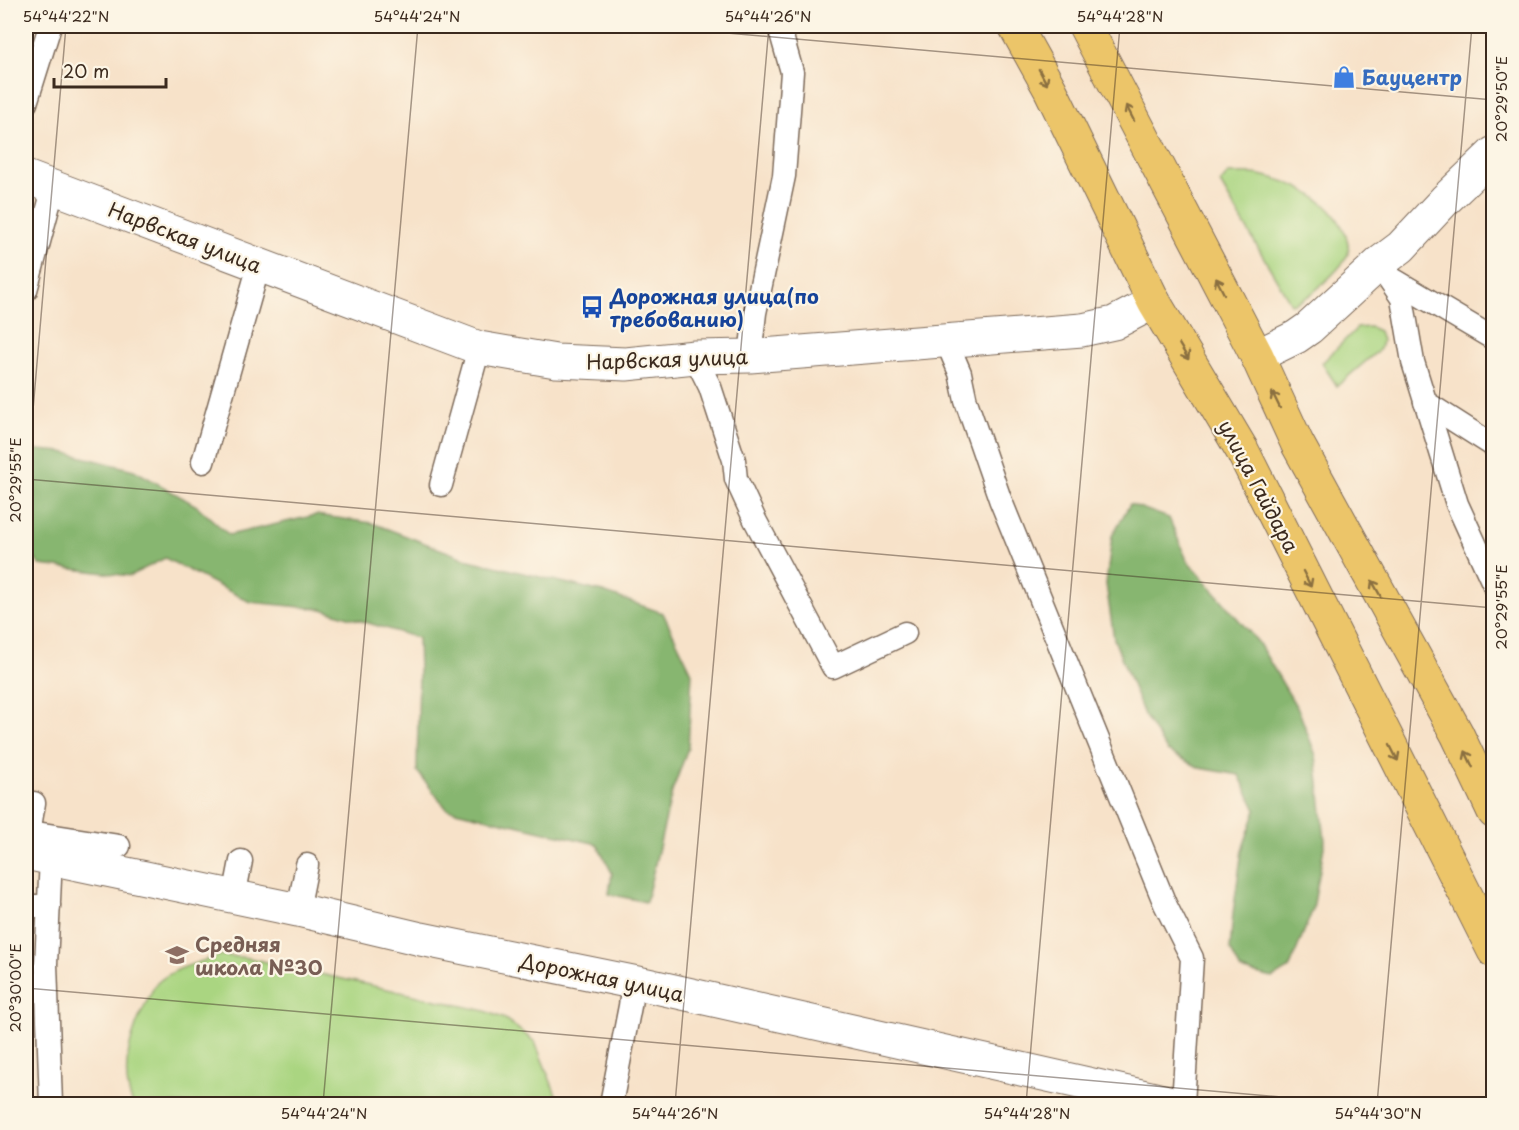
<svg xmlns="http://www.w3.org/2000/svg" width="1519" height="1130" viewBox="0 0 1519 1130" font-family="'Playpen Sans',sans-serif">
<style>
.green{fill:#aad581;stroke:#728050;stroke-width:1.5}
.forest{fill:#87b66f;stroke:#617046;stroke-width:1.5}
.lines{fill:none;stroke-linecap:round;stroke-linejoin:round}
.service-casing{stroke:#7d6a5a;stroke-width:25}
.minor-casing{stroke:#7d6a5a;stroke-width:35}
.tertiary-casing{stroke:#7d6a5a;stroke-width:35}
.primary-casing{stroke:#7d6a5a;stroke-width:35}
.service{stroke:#fff;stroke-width:22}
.minor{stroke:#fff;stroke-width:33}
.tertiary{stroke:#fff;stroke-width:33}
.primary{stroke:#ecc569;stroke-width:33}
.oneway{stroke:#8b7040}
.ticks{fill:none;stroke:#3b2a1e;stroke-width:1.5;stroke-opacity:0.45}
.labels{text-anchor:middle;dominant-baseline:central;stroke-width:4.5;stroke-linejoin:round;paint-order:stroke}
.shop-label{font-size:20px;font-weight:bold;fill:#366cbe;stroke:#fcf5e5;text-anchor:start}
.street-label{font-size:20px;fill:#3b2a1e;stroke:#fcf5e5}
.transit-label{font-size:20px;font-weight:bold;fill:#164399;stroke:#fcf5e5;text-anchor:start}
.education-label{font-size:20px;font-weight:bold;fill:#785e54;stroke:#fcf5e5;text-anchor:start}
.neatline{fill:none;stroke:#3b2a1e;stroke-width:2}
.ticks-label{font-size:15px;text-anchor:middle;fill:#3b2a1e}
</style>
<rect width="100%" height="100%" fill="#fcf5e5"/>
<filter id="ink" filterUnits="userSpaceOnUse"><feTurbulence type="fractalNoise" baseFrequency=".0167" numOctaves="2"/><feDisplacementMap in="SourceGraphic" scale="12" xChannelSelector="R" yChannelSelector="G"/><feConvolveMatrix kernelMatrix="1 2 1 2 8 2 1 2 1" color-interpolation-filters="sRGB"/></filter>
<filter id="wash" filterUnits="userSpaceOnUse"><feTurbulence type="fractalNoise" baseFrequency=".008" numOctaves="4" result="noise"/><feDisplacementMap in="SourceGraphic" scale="24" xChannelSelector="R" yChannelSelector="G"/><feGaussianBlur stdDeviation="1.35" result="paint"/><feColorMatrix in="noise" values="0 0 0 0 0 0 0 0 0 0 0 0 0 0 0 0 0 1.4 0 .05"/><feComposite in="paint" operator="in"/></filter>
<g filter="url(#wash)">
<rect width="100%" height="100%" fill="#f7e2c9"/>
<g class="green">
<path d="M 1228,174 C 1238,174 1250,173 1260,175 C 1293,181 1331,200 1344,231 C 1347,238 1350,247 1348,254 C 1345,263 1335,272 1328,279 C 1317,289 1306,301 1291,304 L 1220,183 Z"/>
<path d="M 1370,327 L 1379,331 L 1382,341 L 1380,349 L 1337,386 L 1322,363 L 1357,328 Z"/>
<path d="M 220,955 L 249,958 L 485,1011 L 505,1019 L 535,1042 L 557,1097 L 556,1104 L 133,1104 C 118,1071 132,1029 148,999 C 151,994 153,987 157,983 C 173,968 201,962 220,955 Z"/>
</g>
<g class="forest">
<path d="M 26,449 L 63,452 L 134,470 L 197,506 L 229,535 L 316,515 L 372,523 L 469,560 L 603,592 L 663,613 L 692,673 L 688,748 L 672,792 L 646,902 L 609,894 L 612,873 L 597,844 L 447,809 L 417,771 L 419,671 L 418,638 L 322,609 L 250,602 L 165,558 L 130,576 L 40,565 L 26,549 Z"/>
<path d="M 1130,504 L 1169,518 L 1187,560 L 1258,642 L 1299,711 L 1316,756 L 1325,841 L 1313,909 L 1289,969 L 1272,978 L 1241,970 L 1230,949 L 1233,913 L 1242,850 L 1256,810 L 1239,775 L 1200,768 L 1167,751 L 1144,715 L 1114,639 L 1106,584 L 1112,536 Z"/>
</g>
</g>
<g filter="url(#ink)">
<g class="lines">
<g class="service-casing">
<g id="service">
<path d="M 26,103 L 50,26"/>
<path d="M 1387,276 L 1402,298 L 1413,362 L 1457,504 L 1494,585"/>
<path d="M 1391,278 L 1494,339"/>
<path d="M 26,290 L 54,186"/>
<path d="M 946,340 L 960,373 L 966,401 L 1000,499 L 1165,904 L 1192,958 L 1183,1104"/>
<path d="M 750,356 L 755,313 L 784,176 L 792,72 L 779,26"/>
<path d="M 695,357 L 710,387 L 734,460 L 736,479 L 755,520 L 833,667 L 905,633"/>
<path d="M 1425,402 L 1494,446"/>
<path d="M 203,462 L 259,265"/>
<path d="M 441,485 L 479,348"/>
<path d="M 30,832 L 119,846"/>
<path d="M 27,845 L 34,803"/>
<path d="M 51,858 L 46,964 L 51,1104"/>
<path d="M 234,897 L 241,861"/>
<path d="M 26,906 L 49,906"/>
<path d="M 298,910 L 307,865"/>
<path d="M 611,1104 L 630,1006 L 633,982"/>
</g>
</g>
<g class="minor-casing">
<g id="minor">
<path d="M 1257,356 L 1296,337 L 1309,328 L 1381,262 L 1401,247 L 1445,200 L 1494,153"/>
<path d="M 26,853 L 298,910 L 421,939 L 647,985 L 1177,1104"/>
</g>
</g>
<g class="tertiary-casing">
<path id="tertiary" d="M 26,177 L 479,348 L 556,361 L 626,364 L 695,357 L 750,356 L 1082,330 L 1114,323 L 1154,302"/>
</g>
<g class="primary-casing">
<g id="primary">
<path d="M 1015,26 L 1050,89 L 1154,302 L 1242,450 L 1494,951"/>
<path d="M 1085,26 L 1257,356 L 1297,443 L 1457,734 L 1494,812"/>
</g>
</g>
<use href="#service" class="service"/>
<use href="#minor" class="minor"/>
<use href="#tertiary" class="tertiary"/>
<use href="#primary" class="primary"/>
</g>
<defs><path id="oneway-shaft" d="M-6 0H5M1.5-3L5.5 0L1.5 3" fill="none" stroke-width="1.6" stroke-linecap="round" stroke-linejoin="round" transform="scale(1.5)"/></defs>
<g class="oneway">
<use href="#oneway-shaft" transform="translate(1043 77) rotate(62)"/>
<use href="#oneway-shaft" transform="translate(1130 113) rotate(-117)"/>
<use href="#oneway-shaft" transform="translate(1220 286) rotate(-117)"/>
<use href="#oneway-shaft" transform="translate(1184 352) rotate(59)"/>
<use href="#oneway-shaft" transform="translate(1276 400) rotate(-116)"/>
<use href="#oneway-shaft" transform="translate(1307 579) rotate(63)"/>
<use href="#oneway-shaft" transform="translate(1376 588) rotate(-119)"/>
<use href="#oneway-shaft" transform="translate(1394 753) rotate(63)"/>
<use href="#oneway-shaft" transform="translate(1469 759) rotate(-115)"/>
</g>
</g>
<path class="ticks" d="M 647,26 L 1494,100M 26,479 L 1494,608M 26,491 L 66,26M 26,988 L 1362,1104M 323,1104 L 418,26M 675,1104 L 769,26M 1026,1104 L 1120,26M 1377,1104 L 1472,26"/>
<defs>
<g id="shop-bare" transform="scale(1.8)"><path d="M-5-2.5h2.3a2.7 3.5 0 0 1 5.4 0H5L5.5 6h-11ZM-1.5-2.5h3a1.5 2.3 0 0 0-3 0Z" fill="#3f7fe0" stroke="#fcf5e5" stroke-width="2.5" paint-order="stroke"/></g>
<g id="bus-bare" transform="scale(1.8)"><path d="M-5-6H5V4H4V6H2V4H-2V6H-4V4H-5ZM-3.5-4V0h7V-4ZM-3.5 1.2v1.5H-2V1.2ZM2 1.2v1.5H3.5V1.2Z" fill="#1a4fb4" stroke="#fcf5e5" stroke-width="2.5" paint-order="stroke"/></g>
<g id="school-bare" transform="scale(1.8)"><path d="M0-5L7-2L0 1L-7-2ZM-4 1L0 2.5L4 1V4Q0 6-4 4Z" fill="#8d6e63" stroke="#fcf5e5" stroke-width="2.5" paint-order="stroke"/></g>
</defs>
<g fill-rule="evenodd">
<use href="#shop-bare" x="1344" y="77"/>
<use href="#bus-bare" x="592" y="307"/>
<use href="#school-bare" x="177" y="955"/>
</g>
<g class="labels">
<g class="shop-label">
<text x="1362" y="77">Бауцентр</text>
</g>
<g class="street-label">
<text transform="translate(185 237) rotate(21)">Нарвская улица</text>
<text transform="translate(667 359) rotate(-2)">Нарвская улица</text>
<text transform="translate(1259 486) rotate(62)">улица Гайдара</text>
<text transform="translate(602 977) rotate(12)">Дорожная улица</text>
</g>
<g class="transit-label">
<text x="610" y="296">Дорожная улица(по<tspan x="610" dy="23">требованию)</tspan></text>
</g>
<g class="education-label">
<text x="195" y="944">Средняя<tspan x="195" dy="23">школа №30</tspan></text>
</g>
</g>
<rect width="1519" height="1130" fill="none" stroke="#fcf5e5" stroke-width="66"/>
<path d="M54 78v9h112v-9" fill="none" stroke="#3b2a1e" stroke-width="3"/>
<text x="63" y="78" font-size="18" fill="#3b2a1e" stroke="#fcf5e5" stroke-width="4.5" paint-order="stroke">20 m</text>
<rect x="33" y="33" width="1453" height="1064" class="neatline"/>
<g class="ticks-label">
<text x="66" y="22">54°44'22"N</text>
<text x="417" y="22">54°44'24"N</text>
<text x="768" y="22">54°44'26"N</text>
<text x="1120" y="22">54°44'28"N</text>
<text transform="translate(1502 99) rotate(-90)" y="5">20°29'50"E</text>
<text transform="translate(16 480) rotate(-90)" y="5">20°29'55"E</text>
<text transform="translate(1502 607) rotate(-90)" y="5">20°29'55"E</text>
<text transform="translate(16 988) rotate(-90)" y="5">20°30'00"E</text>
<text x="324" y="1119">54°44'24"N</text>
<text x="675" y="1119">54°44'26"N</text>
<text x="1027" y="1119">54°44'28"N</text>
<text x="1378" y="1119">54°44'30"N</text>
</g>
</svg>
